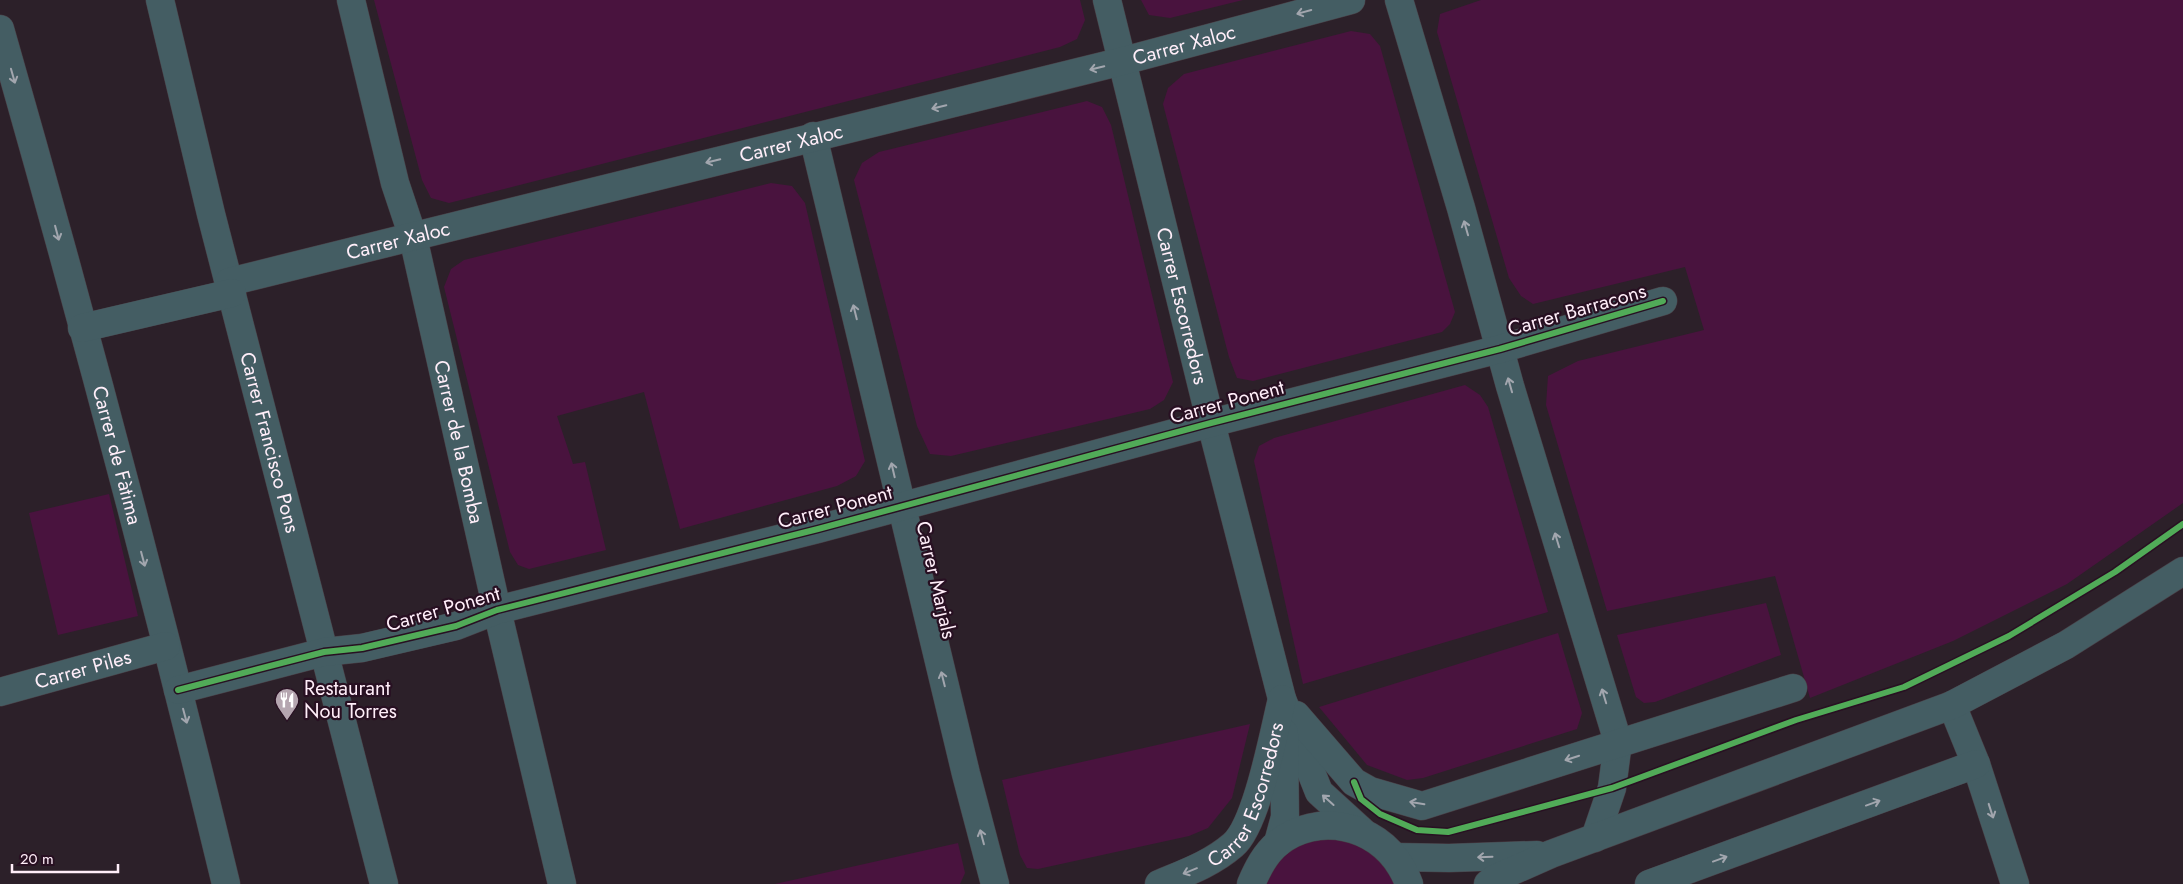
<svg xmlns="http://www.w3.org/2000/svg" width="2183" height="884" viewBox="0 0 2183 884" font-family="Jost,sans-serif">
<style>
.green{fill:#49133e}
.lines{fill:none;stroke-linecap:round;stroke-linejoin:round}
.minor-casing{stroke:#493e45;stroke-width:29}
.minor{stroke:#445d63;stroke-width:28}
.cycleway-casing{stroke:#281022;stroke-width:9}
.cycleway{stroke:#51ab58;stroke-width:6}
.oneway{stroke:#a2a6ae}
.labels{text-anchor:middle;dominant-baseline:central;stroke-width:4.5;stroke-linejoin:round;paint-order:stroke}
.street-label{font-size:20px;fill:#ffeef9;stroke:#281022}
.poi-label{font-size:20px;fill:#ffeef9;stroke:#281022;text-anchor:start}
</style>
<rect width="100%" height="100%" fill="#2c2029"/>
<g class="green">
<path d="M 374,0 L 1080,0 L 1085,20 L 1077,39 L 1060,47 L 449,203 L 431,198 L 422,180 Z"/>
<path d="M 1141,0 L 1243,0 L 1170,18 L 1149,15 Z"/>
<path d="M 1481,0 L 2183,0 L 2183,503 L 2067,584 L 1953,641 L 1810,698 L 1775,576 L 1607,611 L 1546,405 L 1548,376 L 1578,361 L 1704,330 L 1685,267 L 1533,304 L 1521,296 L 1509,278 L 1437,32 L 1440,14 Z"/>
<path d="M 1351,31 L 1370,34 L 1380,46 L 1455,312 L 1450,324 L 1442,332 L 1253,381 L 1237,378 L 1229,357 L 1163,104 L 1168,88 L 1184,74 Z"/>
<path d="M 1087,101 L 1102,107 L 1111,125 L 1173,382 L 1164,400 L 1150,409 L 951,456 L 930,454 L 917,426 L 854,180 L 862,163 L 879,152 Z"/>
<path d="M 771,183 L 792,186 L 805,203 L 865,461 L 856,476 L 837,486 L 680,529 L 644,392 L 557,416 L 573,464 L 585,462 L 606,550 L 529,569 L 518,565 L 510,552 L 444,287 L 451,269 L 464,260 Z"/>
<path d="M 1465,385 L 1480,395 L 1488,407 L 1548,612 L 1303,684 L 1254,461 L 1259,446 L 1274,438 Z"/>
<path d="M 109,494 L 138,616 L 58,635 L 29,513 Z"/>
<path d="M 1766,603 L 1781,655 L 1655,702 L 1644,703 L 1636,697 L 1617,635 Z"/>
<path d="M 1558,633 L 1582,713 L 1577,729 L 1423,778 L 1407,780 L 1367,765 L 1319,707 Z"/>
<path d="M 1250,724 L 1232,798 L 1208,828 L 1189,836 L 1038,869 L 1027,868 L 1020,855 L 1002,780 Z"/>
<path d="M 1342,826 L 1409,884 L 1251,884 L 1260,862 Z"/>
<path d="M 958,843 L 965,873 L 960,884 L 775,884 Z"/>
</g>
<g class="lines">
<g class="minor-casing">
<g id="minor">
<path id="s1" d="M 160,0 L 211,214 L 384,884"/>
<path id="s2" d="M 351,0 L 395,183 L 413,237 L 497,610 L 562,884"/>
<path id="s3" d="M 1107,0 L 1211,423 L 1282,699 L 1319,792 L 1364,833"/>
<path d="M 1399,0 L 1461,208 L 1510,386 L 1618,742 L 1612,788 L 1595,838"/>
<path id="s4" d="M 0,29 C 81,312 157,598 226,884"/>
<path d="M 813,136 L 966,774 L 995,884"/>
<path id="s5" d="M 229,282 L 1123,61 L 1351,0"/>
<path d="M 82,328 L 232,293"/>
<path d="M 178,690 L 324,652 L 362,648 L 456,626 L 497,610 L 818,529 L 1211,423 L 1500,349 L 1663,301"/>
<path id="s6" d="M 0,692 L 166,646"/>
<path d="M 1952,705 L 1976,764 L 2015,884"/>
<path d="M 1296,715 L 1354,782 L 1370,791 L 1422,806 L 1793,688"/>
<path d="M 1278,843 L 1285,817 L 1284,733"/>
<path d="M 1395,857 L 1449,858 L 1537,855"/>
<path id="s7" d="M 1159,884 C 1185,873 1211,864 1233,845 C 1257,825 1274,731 1282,699"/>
<path d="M 1251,884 C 1258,868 1265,854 1278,843 C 1317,812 1376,824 1401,867 C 1404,872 1407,878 1409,884"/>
<path d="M 1488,884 L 1494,879 L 1551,854 L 1952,705 L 2066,645 L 2183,571"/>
<path d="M 1649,884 L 1976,764"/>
</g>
</g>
<use href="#minor" class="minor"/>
<g class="cycleway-casing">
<g id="cycleway">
<path d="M 178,690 L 324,652 L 362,648 L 456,626 L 497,610 L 818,529 L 1211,423 L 1500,349 L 1663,301"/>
<path d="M 1354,782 L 1361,799 L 1380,814 L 1417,830 L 1448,832 L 1612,788 L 1796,720 L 1904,687 L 2009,636 L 2115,572 L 2183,524"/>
</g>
</g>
<use href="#cycleway" class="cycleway"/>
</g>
<defs><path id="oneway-shaft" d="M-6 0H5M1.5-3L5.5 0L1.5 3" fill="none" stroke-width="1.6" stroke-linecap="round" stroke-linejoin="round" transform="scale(1.25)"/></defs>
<g class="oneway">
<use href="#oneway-shaft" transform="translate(1304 12) rotate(165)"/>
<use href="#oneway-shaft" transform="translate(1097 68) rotate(166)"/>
<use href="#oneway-shaft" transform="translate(13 76) rotate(74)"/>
<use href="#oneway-shaft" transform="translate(939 107) rotate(167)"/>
<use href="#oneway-shaft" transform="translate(713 161) rotate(166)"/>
<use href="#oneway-shaft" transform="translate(1466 228) rotate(-106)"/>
<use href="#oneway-shaft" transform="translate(57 233) rotate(75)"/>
<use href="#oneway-shaft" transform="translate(855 312) rotate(-104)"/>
<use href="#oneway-shaft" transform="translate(1510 385) rotate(-106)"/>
<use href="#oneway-shaft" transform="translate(893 470) rotate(-103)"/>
<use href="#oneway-shaft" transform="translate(1557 540) rotate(-107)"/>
<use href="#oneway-shaft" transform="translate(143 559) rotate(75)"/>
<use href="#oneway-shaft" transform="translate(943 679) rotate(-104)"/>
<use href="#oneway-shaft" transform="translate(1604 696) rotate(-107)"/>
<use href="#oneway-shaft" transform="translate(185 716) rotate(75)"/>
<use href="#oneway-shaft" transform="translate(1572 758) rotate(162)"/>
<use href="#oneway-shaft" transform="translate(1328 800) rotate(-138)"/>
<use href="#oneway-shaft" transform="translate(1417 803) rotate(-171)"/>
<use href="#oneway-shaft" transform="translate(1873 803) rotate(-20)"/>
<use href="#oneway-shaft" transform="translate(1991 811) rotate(72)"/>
<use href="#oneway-shaft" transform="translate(982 837) rotate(-105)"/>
<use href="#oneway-shaft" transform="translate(1485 857) rotate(178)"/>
<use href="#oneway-shaft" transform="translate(1720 859) rotate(-20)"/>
<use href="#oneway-shaft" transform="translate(1190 871) rotate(158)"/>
</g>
<defs>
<g id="restaurant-pin" transform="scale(1.25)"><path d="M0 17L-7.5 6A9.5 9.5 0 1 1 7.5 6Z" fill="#b5a6b0" stroke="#281022"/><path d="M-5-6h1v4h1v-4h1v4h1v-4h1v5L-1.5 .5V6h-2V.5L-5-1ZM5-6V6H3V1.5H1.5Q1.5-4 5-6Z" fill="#fff"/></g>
</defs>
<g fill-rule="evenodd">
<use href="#restaurant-pin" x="287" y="700"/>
</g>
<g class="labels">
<g class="street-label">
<text stroke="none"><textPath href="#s5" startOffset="984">Carrer Xaloc</textPath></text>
<text stroke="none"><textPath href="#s5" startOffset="579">Carrer Xaloc</textPath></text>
<text stroke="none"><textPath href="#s5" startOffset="174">Carrer Xaloc</textPath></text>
<text stroke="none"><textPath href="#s3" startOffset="315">Carrer Escorredors</textPath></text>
<text transform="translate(1577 310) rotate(-16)">Carrer Barracons</text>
<text transform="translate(1227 402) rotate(-15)">Carrer Ponent</text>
<text stroke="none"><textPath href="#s2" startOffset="455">Carrer de la Bomba</textPath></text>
<text stroke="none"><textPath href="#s1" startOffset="456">Carrer Francisco Pons</textPath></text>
<text stroke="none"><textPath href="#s4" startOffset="442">Carrer de Fàtima</textPath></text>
<text transform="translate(835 507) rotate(-15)">Carrer Ponent</text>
<text transform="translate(936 580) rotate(77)">Carrer Marjals</text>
<text transform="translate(443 609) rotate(-16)">Carrer Ponent</text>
<text stroke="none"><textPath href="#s6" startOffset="86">Carrer Piles</textPath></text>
<text stroke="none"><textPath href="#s7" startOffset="135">Carrer Escorredors</textPath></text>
</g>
<g class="poi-label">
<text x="304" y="688">Restaurant<tspan x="304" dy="23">Nou Torres</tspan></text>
</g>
</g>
<path d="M12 864v8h106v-8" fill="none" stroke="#ffeef9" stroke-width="2.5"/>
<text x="20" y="864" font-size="15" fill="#ffeef9" stroke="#281022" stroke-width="4" paint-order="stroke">20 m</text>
</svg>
